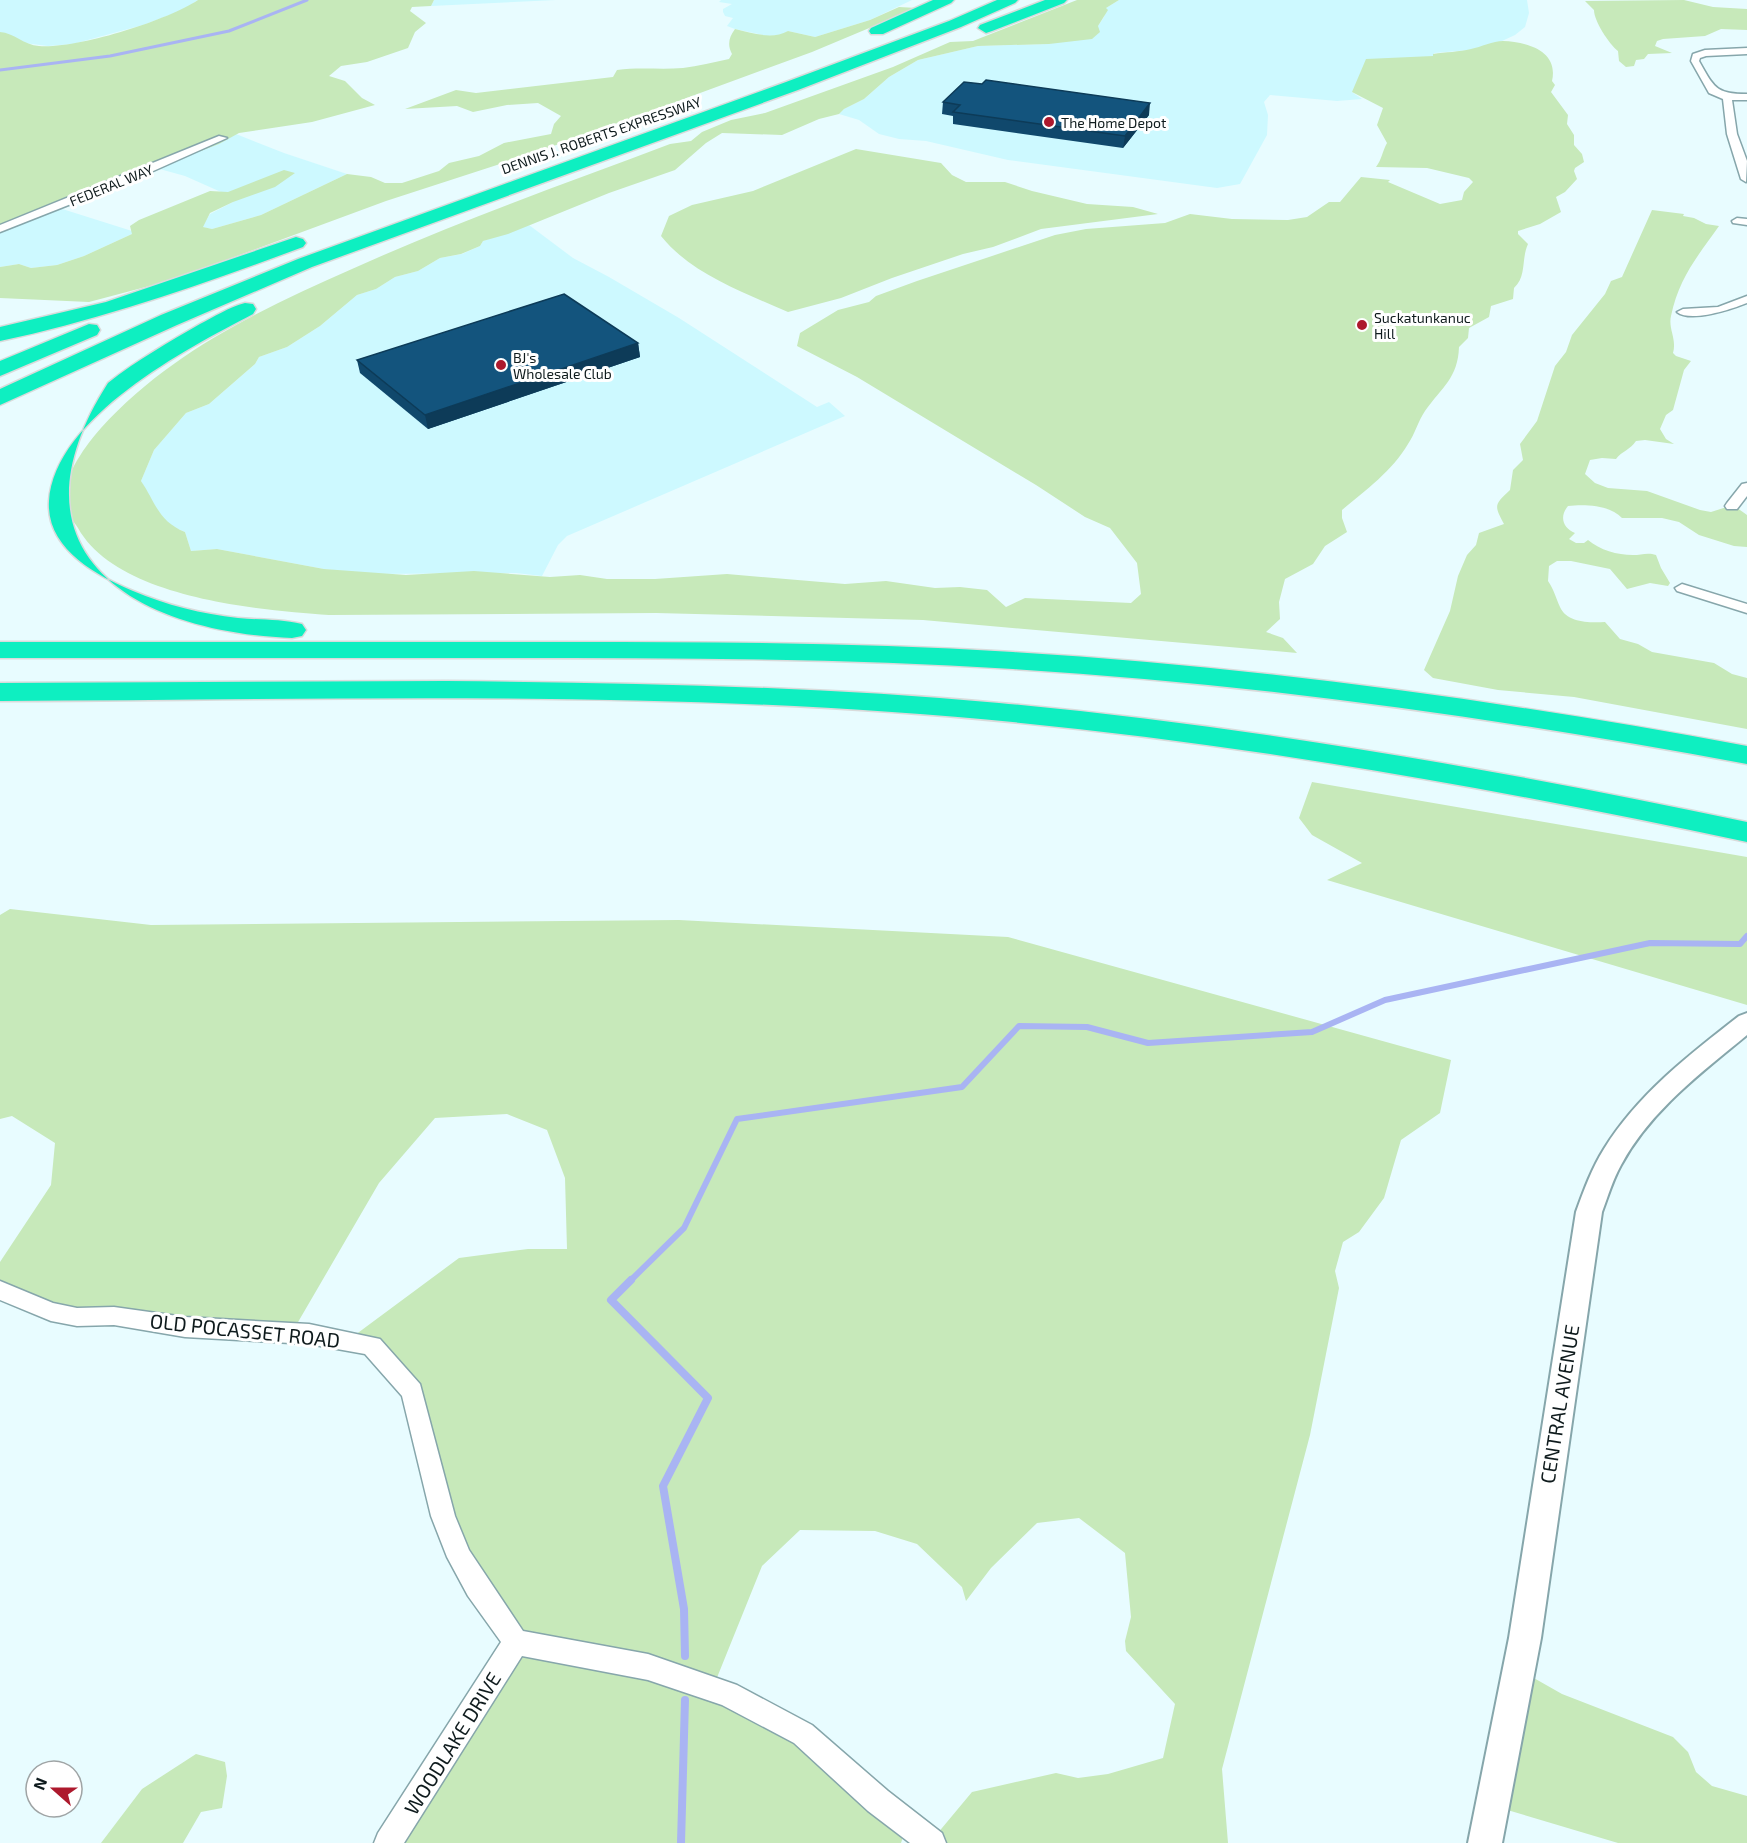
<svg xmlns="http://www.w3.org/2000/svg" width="1747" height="1843" viewBox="0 0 1747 1843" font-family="'Exo 2',sans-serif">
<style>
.built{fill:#cdf9ff}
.green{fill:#c7e9ba}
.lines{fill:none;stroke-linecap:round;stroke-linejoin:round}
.stream-far2{stroke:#a9b4f3;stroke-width:3}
.stream-far1{stroke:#a9b4f3;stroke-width:6}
.stream{stroke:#a9b4f3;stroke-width:8}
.minor-casing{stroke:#86a6ab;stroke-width:3}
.tertiary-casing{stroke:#86a6ab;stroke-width:4}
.motorway-casing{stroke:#d9dbdb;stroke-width:3}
.minor{fill:#fff;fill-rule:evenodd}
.tertiary{fill:#fff;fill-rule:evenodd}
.motorway{fill:#0eefc1;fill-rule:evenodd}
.wall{fill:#10486c}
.shaded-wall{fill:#0d3b58}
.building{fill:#13547d;stroke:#0d3b58;stroke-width:1.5}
.poi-dot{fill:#ad192d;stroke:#fff;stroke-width:2}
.labels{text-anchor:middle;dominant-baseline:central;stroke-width:6;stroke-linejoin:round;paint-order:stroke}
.far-poi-label{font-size:14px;fill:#0f1b1d;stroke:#fff;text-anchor:start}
.far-street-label{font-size:14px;fill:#0f1b1d;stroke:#fff}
.near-street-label{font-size:20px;fill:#0f1b1d;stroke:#fff}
</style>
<rect width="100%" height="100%" fill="#e8fcff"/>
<g class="built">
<path d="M 0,0 L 198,0 L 183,10 L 143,25 L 73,44 L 48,46 L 24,43 L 0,32 Z"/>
<path d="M 434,0 L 556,0 L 431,6 Z"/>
<path d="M 721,0 L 912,0 L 870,20 L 815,37 L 788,31 L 782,35 L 767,36 L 735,29 L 727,26 L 733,18 L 725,16 L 723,12 L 723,9 L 732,4 L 719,2 Z"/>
<path d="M 1119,0 L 1527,0 L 1529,13 L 1525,27 L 1515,35 L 1502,41 L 1470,50 L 1434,53 L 1434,56 L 1428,57 L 1414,57 L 1352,92 L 1362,99 L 1337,101 L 1270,95 L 1264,102 L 1268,115 L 1267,135 L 1240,184 L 1217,188 L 1008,160 L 926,141 L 899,139 L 879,134 L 859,120 L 839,114 L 844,109 L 864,99 L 889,77 L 918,60 L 978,46 L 1049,44 L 1098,26 L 1104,17 L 1106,8 Z"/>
<path d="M 236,134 L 284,153 L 347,174 L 261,215 L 212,229 L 202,227 L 210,214 L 233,202 L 228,192 L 221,192 L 185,176 L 156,168 Z"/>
<path d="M 56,207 L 132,231 L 132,234 L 84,256 L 57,265 L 31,268 L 19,264 L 0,267 L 0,228 Z"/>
<path d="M 529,225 L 573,258 L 609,277 L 679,318 L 817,407 L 829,402 L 845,416 L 567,536 L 558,545 L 542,576 L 516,573 L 369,574 L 324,569 L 217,549 L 191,551 L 185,532 L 169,525 L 156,508 L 141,481 L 154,450 L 186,413 L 209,404 L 255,364 L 259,357 L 287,347 L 320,326 L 357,295 L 376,289 L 395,277 L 418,271 L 440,258 L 462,254 L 480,246 L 483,241 Z"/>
</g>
<g class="green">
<path d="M 198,0 L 434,0 L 431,6 L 412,7 L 410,11 L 426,23 L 415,32 L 408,48 L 367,62 L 341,66 L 329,76 L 345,81 L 362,98 L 375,105 L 312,122 L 239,133 L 219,144 L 0,228 L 0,32 C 14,33 24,45 39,46 C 77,49 166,21 198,0 Z"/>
<path d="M 1077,0 L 1119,0 L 1106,8 L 1108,10 L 1098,26 L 1100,32 L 1092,39 L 1049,44 L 978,46 L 918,60 L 889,77 L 864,99 L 844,109 L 839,114 L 819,119 L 782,135 L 722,133 L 706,143 L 675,170 L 609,193 L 508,234 L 483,241 L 480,246 L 461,254 L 440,258 L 418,271 L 395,277 L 376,289 L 357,295 L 320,326 L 287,347 L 259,357 L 255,364 L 209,404 L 186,413 L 154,450 L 141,481 C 156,503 158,521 185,532 L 191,551 L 217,549 L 324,569 L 406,575 L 474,571 L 550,577 L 580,575 L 607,579 L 655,579 L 727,574 L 845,584 L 886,581 L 935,588 L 960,587 L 987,590 L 1006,607 L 1025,598 L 1131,603 L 1141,594 L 1137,563 L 1110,528 L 1085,517 L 1036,485 L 857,377 L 797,346 L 800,333 L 838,310 L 869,302 L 876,296 L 917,281 L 1055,235 L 1086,229 L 1165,223 L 1190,214 L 1232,219 L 1288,220 L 1307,217 L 1329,202 L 1340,202 L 1361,177 L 1390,180 L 1388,182 L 1440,204 L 1462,200 L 1464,192 L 1473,182 L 1469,178 L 1427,168 L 1376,167 C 1382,159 1382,152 1387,143 L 1377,125 L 1383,108 L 1352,92 L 1366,59 L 1433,56 L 1433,54 C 1446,52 1459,52 1471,49 C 1481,47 1493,41 1503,41 C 1526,42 1559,50 1552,81 L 1555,85 L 1551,92 L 1568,115 L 1567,124 L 1574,135 L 1574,145 L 1582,154 L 1584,162 L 1575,168 L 1574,171 L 1577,179 L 1565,192 L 1556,197 L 1561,212 L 1540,224 L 1518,231 L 1518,234 L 1528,244 C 1521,259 1527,276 1514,288 L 1513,299 L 1491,306 L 1489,317 L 1469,328 L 1468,338 L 1459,347 C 1458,378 1442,387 1425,411 C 1418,421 1415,434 1408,444 C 1392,471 1366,490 1342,510 L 1342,518 L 1347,532 L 1325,546 L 1313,564 L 1285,579 L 1279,602 L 1280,619 L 1266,632 L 1283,638 L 1297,653 L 923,620 L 656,613 L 329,615 C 257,610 117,598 78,528 C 74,522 67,513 65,506 C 60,480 85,446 101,428 C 169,353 261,309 352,269 C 456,222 564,184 670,144 L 691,141 L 702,132 L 731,120 L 765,113 L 893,67 L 950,42 L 973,41 Z"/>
<path d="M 1684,0 L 1713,7 L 1747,9 L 1747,30 L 1721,29 L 1705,36 L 1663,39 L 1657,41 L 1655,46 L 1672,53 L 1648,54 L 1644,59 L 1636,60 L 1634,66 L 1626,67 L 1619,61 L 1618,51 C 1609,44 1594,21 1594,10 L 1585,1 Z"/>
<path d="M 899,7 L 917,8 L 812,52 L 643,114 L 531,154 L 386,201 L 172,280 L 89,302 L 0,298 L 0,267 L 19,264 L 31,268 L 57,265 L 84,256 L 132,234 L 130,226 L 139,220 L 210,191 L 228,192 L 284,170 L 295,173 L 275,187 L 233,202 L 210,213 L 203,227 L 212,229 L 261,215 L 347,174 L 371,177 L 385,183 L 402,183 L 439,171 L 449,163 L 479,156 L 504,143 L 551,134 L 554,124 L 561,116 L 538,103 L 507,105 L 473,112 L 457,106 L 405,109 L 456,90 L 476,93 L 613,77 L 617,70 C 639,67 661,70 683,68 C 698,66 714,62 729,59 L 732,54 C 727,45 729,37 735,29 C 752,33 772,40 788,31 L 815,37 L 870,20 Z"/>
<path d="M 856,149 L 941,163 L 952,175 L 966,182 L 1005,182 L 1032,191 L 1087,204 L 1133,207 L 1158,214 L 1041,229 L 993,247 L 963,254 L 892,278 L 841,298 L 788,312 C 745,293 691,274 661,236 L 669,216 L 692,205 L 753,191 Z"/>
<path d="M 1652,210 L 1684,214 L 1683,216 L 1694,218 L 1706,224 L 1719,226 C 1697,257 1679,278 1671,316 C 1668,329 1677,339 1673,353 L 1676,356 L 1691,361 L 1684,370 L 1673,410 L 1666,415 L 1660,429 L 1666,439 L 1674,444 L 1645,440 L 1636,441 C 1630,450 1622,451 1616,459 L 1602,458 L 1590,460 L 1585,474 L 1595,483 L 1608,488 L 1647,491 L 1700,510 L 1711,512 L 1733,505 L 1747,515 L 1747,547 L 1734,546 L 1699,535 L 1679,522 L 1662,518 L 1622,518 C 1610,505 1585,504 1568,506 C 1559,517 1563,528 1575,533 L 1569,539 L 1576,543 L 1584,543 L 1588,540 C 1600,550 1617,555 1633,555 C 1641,555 1648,552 1656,555 L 1661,568 L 1670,583 L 1668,586 L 1650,583 L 1627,589 L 1610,569 L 1571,561 L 1557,561 L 1549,566 L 1548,581 C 1554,590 1556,598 1560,607 C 1567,623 1590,623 1605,622 L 1620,639 L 1638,644 L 1652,652 L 1714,663 L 1732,674 L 1747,678 L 1747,729 L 1574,697 L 1498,690 L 1433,678 L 1424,670 L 1450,611 L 1458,576 L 1467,555 L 1476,545 L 1479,533 L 1504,524 C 1494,505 1494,505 1510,490 L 1513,470 L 1523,460 L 1520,444 L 1537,421 L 1555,366 L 1566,352 L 1572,335 L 1605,294 L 1611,281 L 1622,277 Z"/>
<path d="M 1312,782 L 1747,857 L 1747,1005 L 1327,880 L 1362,863 L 1312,835 L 1299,818 Z"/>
<path d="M 10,909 L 151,925 L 679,920 L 1008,937 L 1451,1060 L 1440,1113 L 1401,1140 L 1384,1198 L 1359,1232 L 1343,1242 L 1335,1271 L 1339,1288 L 1310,1435 L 1222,1769 L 1228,1843 L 938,1843 L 932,1840 L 972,1792 L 1056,1773 L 1078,1778 L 1108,1774 L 1163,1758 L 1175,1704 L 1126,1651 L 1125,1641 L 1131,1617 L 1125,1553 L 1079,1518 L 1037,1523 L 991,1568 L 966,1601 L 962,1587 L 917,1544 L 875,1531 L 800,1530 L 762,1566 L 714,1685 L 801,1732 L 906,1828 L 901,1843 L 384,1843 L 507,1651 L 459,1559 L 409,1387 L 351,1338 L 459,1258 L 528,1249 L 567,1249 L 565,1178 L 547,1130 L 507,1114 L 435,1118 L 379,1183 L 294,1329 L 65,1315 L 0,1287 L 0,1262 L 51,1185 L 55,1143 L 12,1116 L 0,1119 L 0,915 Z"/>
<path d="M 1525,1673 L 1562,1694 L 1673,1737 L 1688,1752 L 1696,1772 L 1712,1786 L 1747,1796 L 1747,1843 L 1618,1843 L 1504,1809 Z"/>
<path d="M 196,1754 L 225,1762 L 227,1776 L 222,1808 L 201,1812 L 183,1843 L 101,1843 L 142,1789 Z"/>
</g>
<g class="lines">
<path class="stream-far2" d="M 0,70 L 110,56 L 229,31 L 307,0"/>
<path class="stream-far1" d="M 630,1281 L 684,1228 L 737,1119 L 962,1087 L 1019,1026 L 1087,1027 L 1148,1043 L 1312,1032 L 1385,1000 L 1650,943 L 1740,944 L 1747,936"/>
<g class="stream">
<path d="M 631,1280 L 611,1300 L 708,1398 L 663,1486 L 684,1609 L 685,1656"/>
<path d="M 681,1843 L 685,1700"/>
</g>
<g class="minor-casing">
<g id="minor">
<path d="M 1747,48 L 1747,54 L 1706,56 L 1700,58 L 1699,61 C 1714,87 1715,94 1747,94 L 1747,100 L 1732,100 L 1737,134 L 1747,161 L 1746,182 L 1741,179 L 1727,134 L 1723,99 L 1709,93 L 1691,61 L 1693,54 L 1705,50 Z"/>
<path d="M 219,136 L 227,138 L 142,176 L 0,232 L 0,225 Z"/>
<path d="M 1737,218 L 1747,219 L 1747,225 L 1733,223 L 1732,221 Z"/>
<path d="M 1747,296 L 1747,303 C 1732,309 1691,323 1677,312 L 1683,309 L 1718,307 Z"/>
<path d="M 1747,483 L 1747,496 L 1737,509 L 1727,509 L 1725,506 L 1727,503 L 1742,484 Z"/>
<path d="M 1682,584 L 1747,604 L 1747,613 L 1677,591 L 1675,588 Z"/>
<path d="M 0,1281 L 53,1303 L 77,1308 L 114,1307 L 185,1317 L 309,1324 L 380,1339 L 420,1384 L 455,1516 L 469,1550 L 523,1631 L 648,1654 L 737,1685 L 812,1725 L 888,1791 L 942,1833 L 946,1843 L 910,1843 L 868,1811 L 794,1743 L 722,1705 L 648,1680 L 522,1656 L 404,1843 L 374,1843 L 378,1833 L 501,1642 L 468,1596 L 447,1557 L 431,1516 L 402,1396 L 365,1354 L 309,1344 L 185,1337 L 114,1325 L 77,1326 L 51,1321 L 0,1300 Z"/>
</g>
</g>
<g class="tertiary-casing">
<path id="tertiary" d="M 1747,1013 L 1747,1035 C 1701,1073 1650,1111 1621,1165 C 1613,1179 1608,1196 1602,1212 L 1541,1638 L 1502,1843 L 1468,1843 L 1509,1638 L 1576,1212 C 1584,1190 1592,1168 1604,1149 C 1638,1094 1689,1055 1739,1016 Z"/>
</g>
<g class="motorway-casing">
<g id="motorway">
<path d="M 933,0 L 954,0 L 951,3 L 883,34 L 871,34 L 869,31 L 871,28 Z"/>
<path d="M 997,0 L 1018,0 L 1015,3 L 961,27 L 798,90 L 312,267 L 177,325 L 0,405 L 0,389 L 161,315 L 298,259 L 786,82 L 949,21 Z"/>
<path d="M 1045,0 L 1067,0 L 1064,3 L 992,31 L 986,33 L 978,28 L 980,25 Z"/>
<path d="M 296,237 L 303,239 L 306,243 L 303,247 C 203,284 104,319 0,341 L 0,327 L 106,302 Z"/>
<path d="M 245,303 L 253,304 L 256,309 L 253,314 C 186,349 55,417 49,501 C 46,548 95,575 133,591 C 166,605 202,614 238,618 C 259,620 281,619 302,624 L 306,630 L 302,636 L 292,638 C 134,632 0,552 108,383 C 137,360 169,342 200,324 C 214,317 229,307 245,303 Z"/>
<path d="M 89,324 L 97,325 L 100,330 L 97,335 L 0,376 L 0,361 Z"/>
<path d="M 0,642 C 164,642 329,642 493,642 C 667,642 840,641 1013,652 C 1260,667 1504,701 1747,746 L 1747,764 C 1504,719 1260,684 1013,669 C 840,658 667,658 494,658 C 329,658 165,658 0,658 Z"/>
<path d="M 446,681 C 631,683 815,686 999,703 C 1251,726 1500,770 1747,822 L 1747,842 C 1465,782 1180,732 892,712 C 595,691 297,700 0,701 L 0,683 Z"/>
</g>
</g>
<use href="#minor" class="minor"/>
<use href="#tertiary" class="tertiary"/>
<use href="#motorway" class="motorway"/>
</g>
<g class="wall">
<path d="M 943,102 L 1149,115 L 1123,148 L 953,124 L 953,116 L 942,114 Z"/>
<path d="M 638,343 L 640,357 L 428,429 L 360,373 L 357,360 Z"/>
</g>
<g class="shaded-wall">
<path d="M 1150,103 L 1149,115 L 1123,148 L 1125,136 Z"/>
<path d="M 638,343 L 640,357 L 428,429 L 425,415 Z"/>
</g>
<g class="building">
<path d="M 986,80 L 1150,103 L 1125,136 L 953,112 L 960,105 L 943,102 L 964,82 L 982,84 Z"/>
<path d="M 564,294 L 638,343 L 425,415 L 357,360 Z"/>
</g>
<g class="poi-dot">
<circle cx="1049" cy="122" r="6"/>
<circle cx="1362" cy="325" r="6"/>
<circle cx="501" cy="365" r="6"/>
</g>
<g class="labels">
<g class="far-poi-label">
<text x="1061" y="122">The Home Depot</text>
<text x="1374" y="317">Suckatunkanuc<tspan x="1374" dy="16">Hill</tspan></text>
<text x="513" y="357">BJ's<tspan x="513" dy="16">Wholesale Club</tspan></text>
</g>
<g class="far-street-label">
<text transform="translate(601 135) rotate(-19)">DENNIS J. ROBERTS EXPRESSWAY</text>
<text transform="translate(111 185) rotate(-22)">FEDERAL WAY</text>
</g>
<g class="near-street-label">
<text transform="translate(245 1330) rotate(6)">OLD POCASSET ROAD</text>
<text transform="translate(1559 1404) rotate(-81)">CENTRAL AVENUE</text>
<text transform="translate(452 1743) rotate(-58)">WOODLAKE DRIVE</text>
</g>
</g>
<g transform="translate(54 1789) rotate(291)"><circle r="28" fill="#ffffff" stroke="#9fa4a5" stroke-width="1.5"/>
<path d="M0-4.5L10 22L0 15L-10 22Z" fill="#ad192d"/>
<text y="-9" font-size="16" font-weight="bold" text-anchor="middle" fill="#0f1b1d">N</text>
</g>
</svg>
